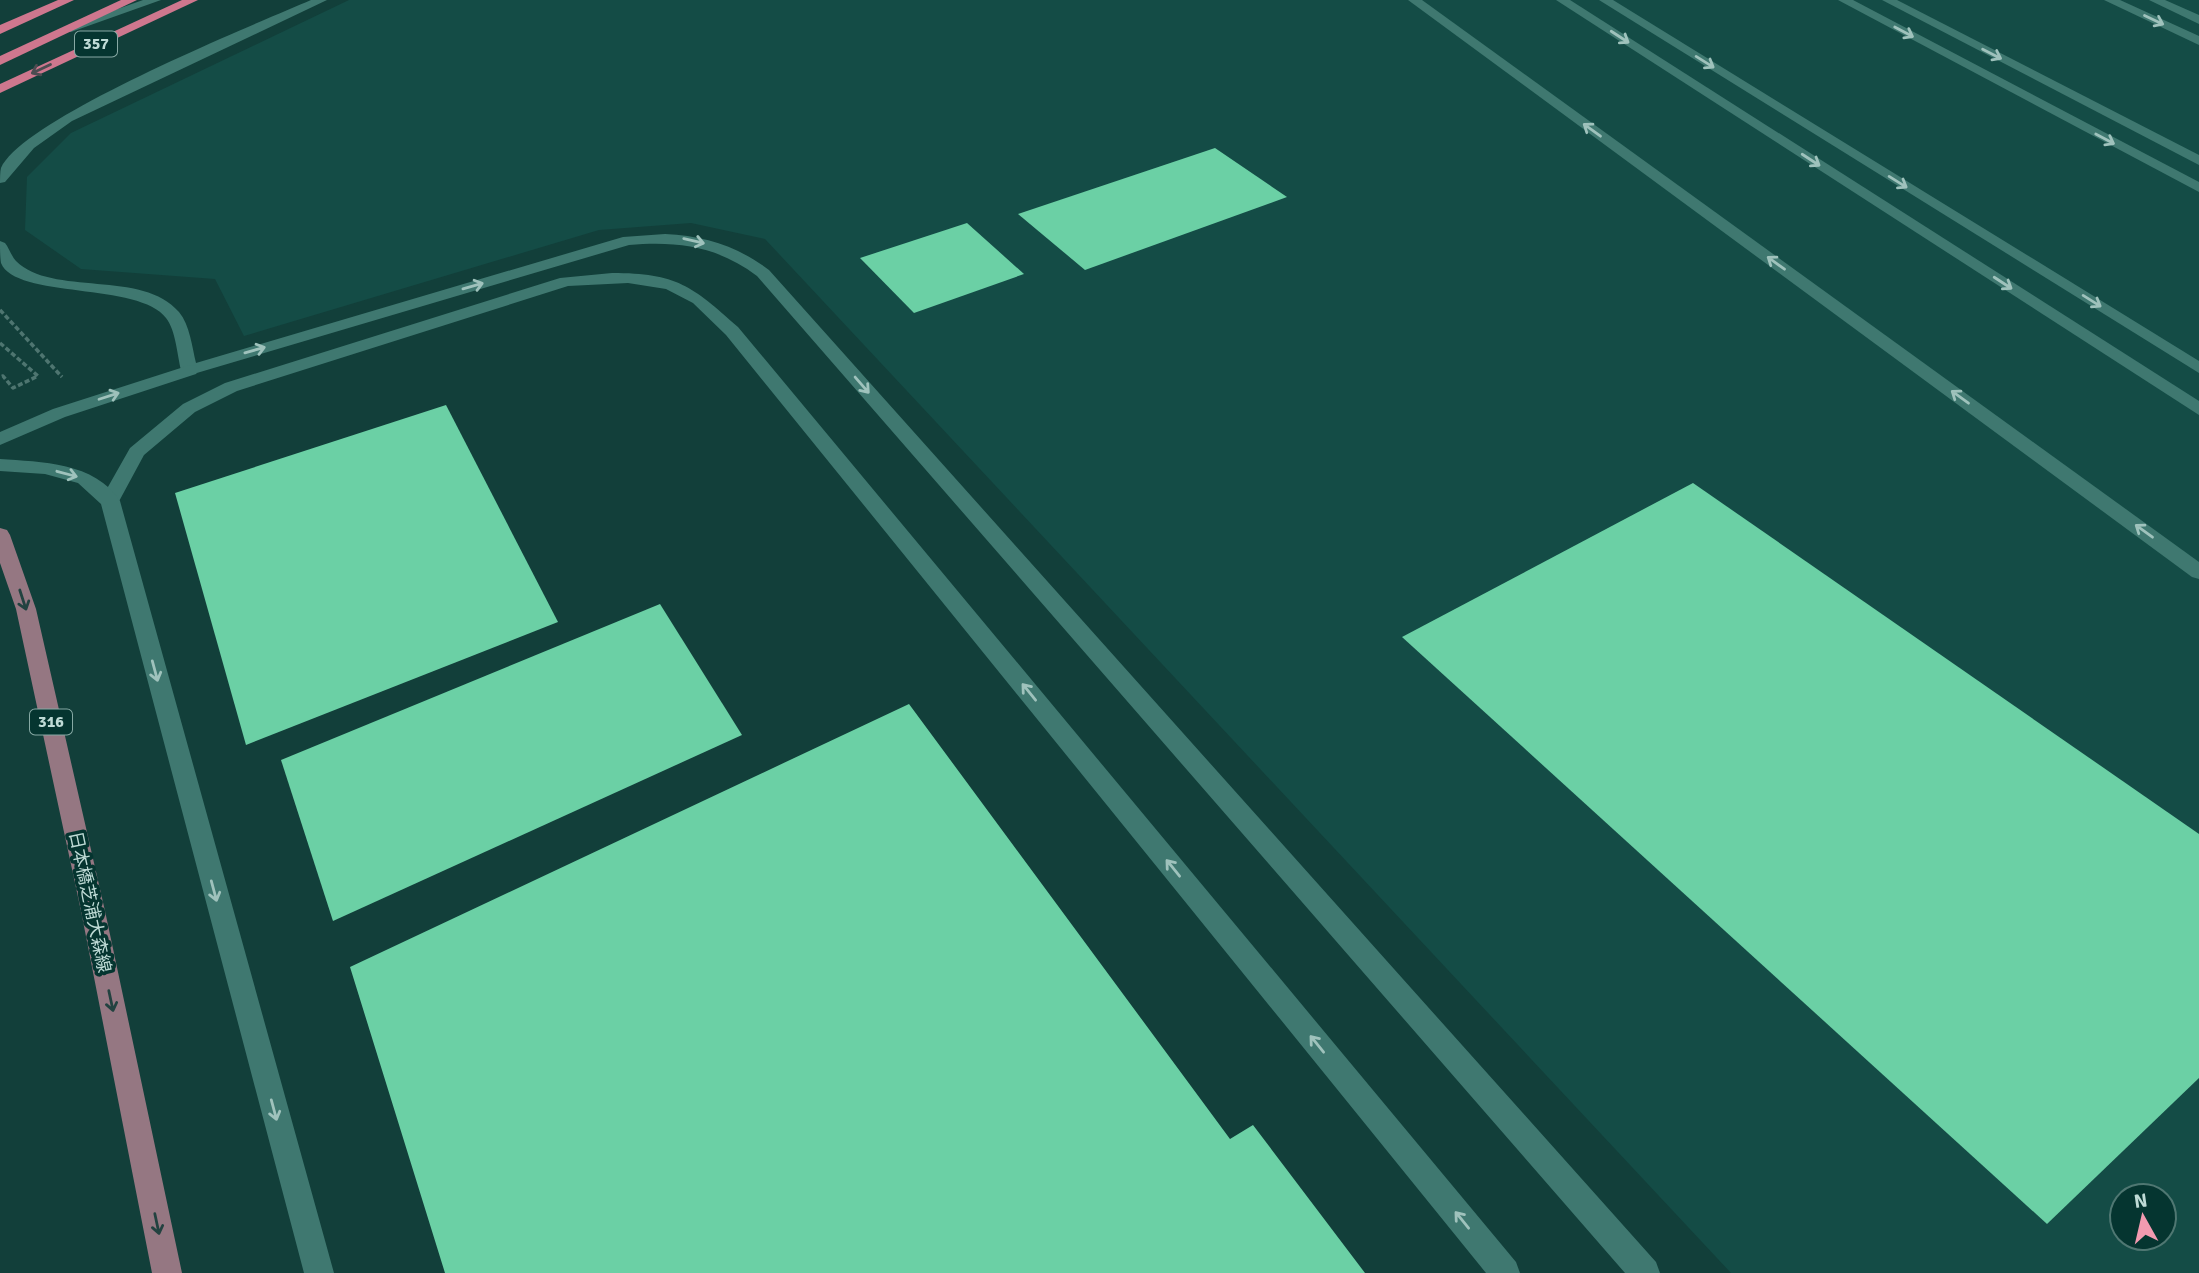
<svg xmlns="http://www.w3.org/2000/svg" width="2199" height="1273" viewBox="0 0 2199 1273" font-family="Signika,'Noto Sans JP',sans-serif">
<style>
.built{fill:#144c46;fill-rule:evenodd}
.building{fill:#6bd0a5}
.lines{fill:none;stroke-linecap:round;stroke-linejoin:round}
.path{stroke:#4e7570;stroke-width:3.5;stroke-dasharray:5 2.5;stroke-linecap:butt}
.lane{fill:#3f7870;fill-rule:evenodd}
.street{fill:#3f7870;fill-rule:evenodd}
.primary{fill:#957782;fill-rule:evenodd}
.highway{fill:#ce778e;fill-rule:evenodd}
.oneway{stroke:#9fc2bc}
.oneway2{stroke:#4b4c51}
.oneway3{stroke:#224240}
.labels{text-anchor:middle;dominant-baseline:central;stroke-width:7;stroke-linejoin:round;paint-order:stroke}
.shield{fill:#053530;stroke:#87a9a4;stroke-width:2}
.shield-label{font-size:16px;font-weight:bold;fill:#bfdbd6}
.street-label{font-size:18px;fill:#bfdbd6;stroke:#053530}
</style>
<rect width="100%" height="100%" fill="#123f3a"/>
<path class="built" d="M 349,0 L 2199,0 L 2199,1273 L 1731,1273 L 765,239 L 691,223 L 599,230 L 244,336 L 215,279 L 81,269 L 25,230 L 27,177 L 71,133 ZM 2122,1196 L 2164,1196 L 2164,1238 L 2122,1238 Z"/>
<g class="building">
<path d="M 1215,148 L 1287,197 L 1085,270 L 1018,214 Z"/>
<path d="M 967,223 L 1024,274 L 914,313 L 860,258 Z"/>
<path d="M 446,405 L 558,622 L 246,745 L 175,493 Z"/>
<path d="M 1693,483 L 2199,834 L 2199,1078 L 2047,1224 L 1402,637 Z"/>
<path d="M 660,604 L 742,735 L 333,921 L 281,760 Z"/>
<path d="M 909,704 L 1230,1139 L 1253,1125 L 1365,1273 L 445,1273 L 350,967 Z"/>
</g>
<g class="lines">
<g class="path">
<path d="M 0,310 L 62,377"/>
<path d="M 0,343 L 38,376 L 13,388 L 3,376 L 0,377"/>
</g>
<g class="lane">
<path d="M 143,0 L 161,0 L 71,32 L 63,32 L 61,29 Z"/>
<path d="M 311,0 L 327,0 L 72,121 L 34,148 L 5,182 L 0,183 C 0,178 0,172 1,168 C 23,118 253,25 311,0 Z"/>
<path d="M 1408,0 L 1422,0 L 2199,562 L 2199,579 L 2192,577 Z"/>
<path d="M 1556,0 L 1570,0 L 2199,401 L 2199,415 Z"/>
<path d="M 1599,0 L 1613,0 L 2199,361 L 2199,373 Z"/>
<path d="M 1838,0 L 1853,0 L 2199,182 L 2199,192 Z"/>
<path d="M 1882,0 L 1897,0 L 2199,155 L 2199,165 Z"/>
<path d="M 2104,0 L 2120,0 L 2199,36 L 2199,45 Z"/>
<path d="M 2149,0 L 2165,0 L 2199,15 L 2199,24 Z"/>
<path d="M 665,234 C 705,236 737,246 769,270 L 1656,1262 L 1660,1273 L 1625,1273 L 757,276 C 717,246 678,241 629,245 L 190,375 L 181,370 C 177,354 176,331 166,318 C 140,282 15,299 1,263 C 0,257 0,248 0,241 L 5,243 C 9,248 12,257 16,261 C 52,297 143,269 179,312 C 190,325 192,347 196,363 L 623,237 Z"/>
<path d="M 612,273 C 677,273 692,286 738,327 L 1516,1262 L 1520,1273 L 1486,1273 L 726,335 L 693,303 L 666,289 L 628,283 L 568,286 L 237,391 L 195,412 L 144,455 L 117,505 L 103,505 L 100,501 L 130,448 L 183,404 L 225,383 L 560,278 Z"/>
</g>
<g class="street">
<path d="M 190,365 L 196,366 L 199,370 L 196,374 L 65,417 L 0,445 L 0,432 L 53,409 Z"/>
<path d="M 0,459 C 41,462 95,462 120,501 L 334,1273 L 304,1273 L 101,504 L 78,483 L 45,474 L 0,471 Z"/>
</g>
<path class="primary" d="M 0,528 L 7,530 L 10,535 L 36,609 L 105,911 L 182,1273 L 152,1273 L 81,911 L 16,609 L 0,563 Z"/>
<g class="highway">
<path d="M 58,0 L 74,0 L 0,34 L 0,25 Z"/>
<path d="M 121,0 L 137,0 L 0,65 L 0,56 Z"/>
<path d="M 182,0 L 198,0 L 0,93 L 0,84 Z"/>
</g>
</g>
<defs><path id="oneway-shaft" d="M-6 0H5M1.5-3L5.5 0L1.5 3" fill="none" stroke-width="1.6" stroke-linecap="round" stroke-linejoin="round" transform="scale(1.75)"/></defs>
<g class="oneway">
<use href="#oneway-shaft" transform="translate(2154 20) rotate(25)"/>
<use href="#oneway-shaft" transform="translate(1904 32) rotate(28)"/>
<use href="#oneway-shaft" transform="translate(1620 37) rotate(33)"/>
<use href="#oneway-shaft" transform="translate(1992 54) rotate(27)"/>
<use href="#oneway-shaft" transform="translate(1705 62) rotate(32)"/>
<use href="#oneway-shaft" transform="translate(1592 130) rotate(-144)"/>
<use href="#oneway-shaft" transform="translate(2105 139) rotate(28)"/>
<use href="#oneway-shaft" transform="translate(1811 160) rotate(33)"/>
<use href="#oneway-shaft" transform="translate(1898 182) rotate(32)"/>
<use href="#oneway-shaft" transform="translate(694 241) rotate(13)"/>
<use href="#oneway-shaft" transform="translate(1776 263) rotate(-144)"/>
<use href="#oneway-shaft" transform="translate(2003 283) rotate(33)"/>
<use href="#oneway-shaft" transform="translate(473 286) rotate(-16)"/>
<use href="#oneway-shaft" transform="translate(2092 301) rotate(32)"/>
<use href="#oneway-shaft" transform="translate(255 350) rotate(-16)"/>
<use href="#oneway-shaft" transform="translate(862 385) rotate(49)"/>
<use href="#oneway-shaft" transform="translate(109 396) rotate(-18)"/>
<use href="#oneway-shaft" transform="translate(1960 397) rotate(-144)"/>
<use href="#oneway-shaft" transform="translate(67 474) rotate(15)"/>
<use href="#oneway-shaft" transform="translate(2144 531) rotate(-144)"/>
<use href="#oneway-shaft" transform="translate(155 671) rotate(75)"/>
<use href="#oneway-shaft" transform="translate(1029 692) rotate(-129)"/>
<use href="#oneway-shaft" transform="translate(1173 868) rotate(-129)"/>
<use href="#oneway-shaft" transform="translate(214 891) rotate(75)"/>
<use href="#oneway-shaft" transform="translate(1317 1044) rotate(-129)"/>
<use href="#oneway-shaft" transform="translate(274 1110) rotate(75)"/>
<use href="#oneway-shaft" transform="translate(1462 1220) rotate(-129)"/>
</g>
<use class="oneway2" href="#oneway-shaft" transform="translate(41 69) rotate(155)"/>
<g class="oneway3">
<use href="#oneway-shaft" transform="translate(23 600) rotate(72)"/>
<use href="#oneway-shaft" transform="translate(111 1001) rotate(78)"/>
<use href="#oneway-shaft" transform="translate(157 1224) rotate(78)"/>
</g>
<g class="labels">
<g class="shield">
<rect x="75" y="31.5" width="42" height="25" rx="5"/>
<rect x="30" y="709.5" width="42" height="25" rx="5"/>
</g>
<g class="shield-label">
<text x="96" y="44">357</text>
<text x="51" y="722">316</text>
</g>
<g class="street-label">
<text transform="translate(90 902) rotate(78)">日本橋芝浦大森線</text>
</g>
</g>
<g transform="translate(2143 1217) rotate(352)"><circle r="33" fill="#053530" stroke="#4f7772" stroke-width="2"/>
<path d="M0-5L12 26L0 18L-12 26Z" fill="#f29ab0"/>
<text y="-10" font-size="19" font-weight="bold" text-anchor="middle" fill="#bfdbd6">N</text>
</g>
</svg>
